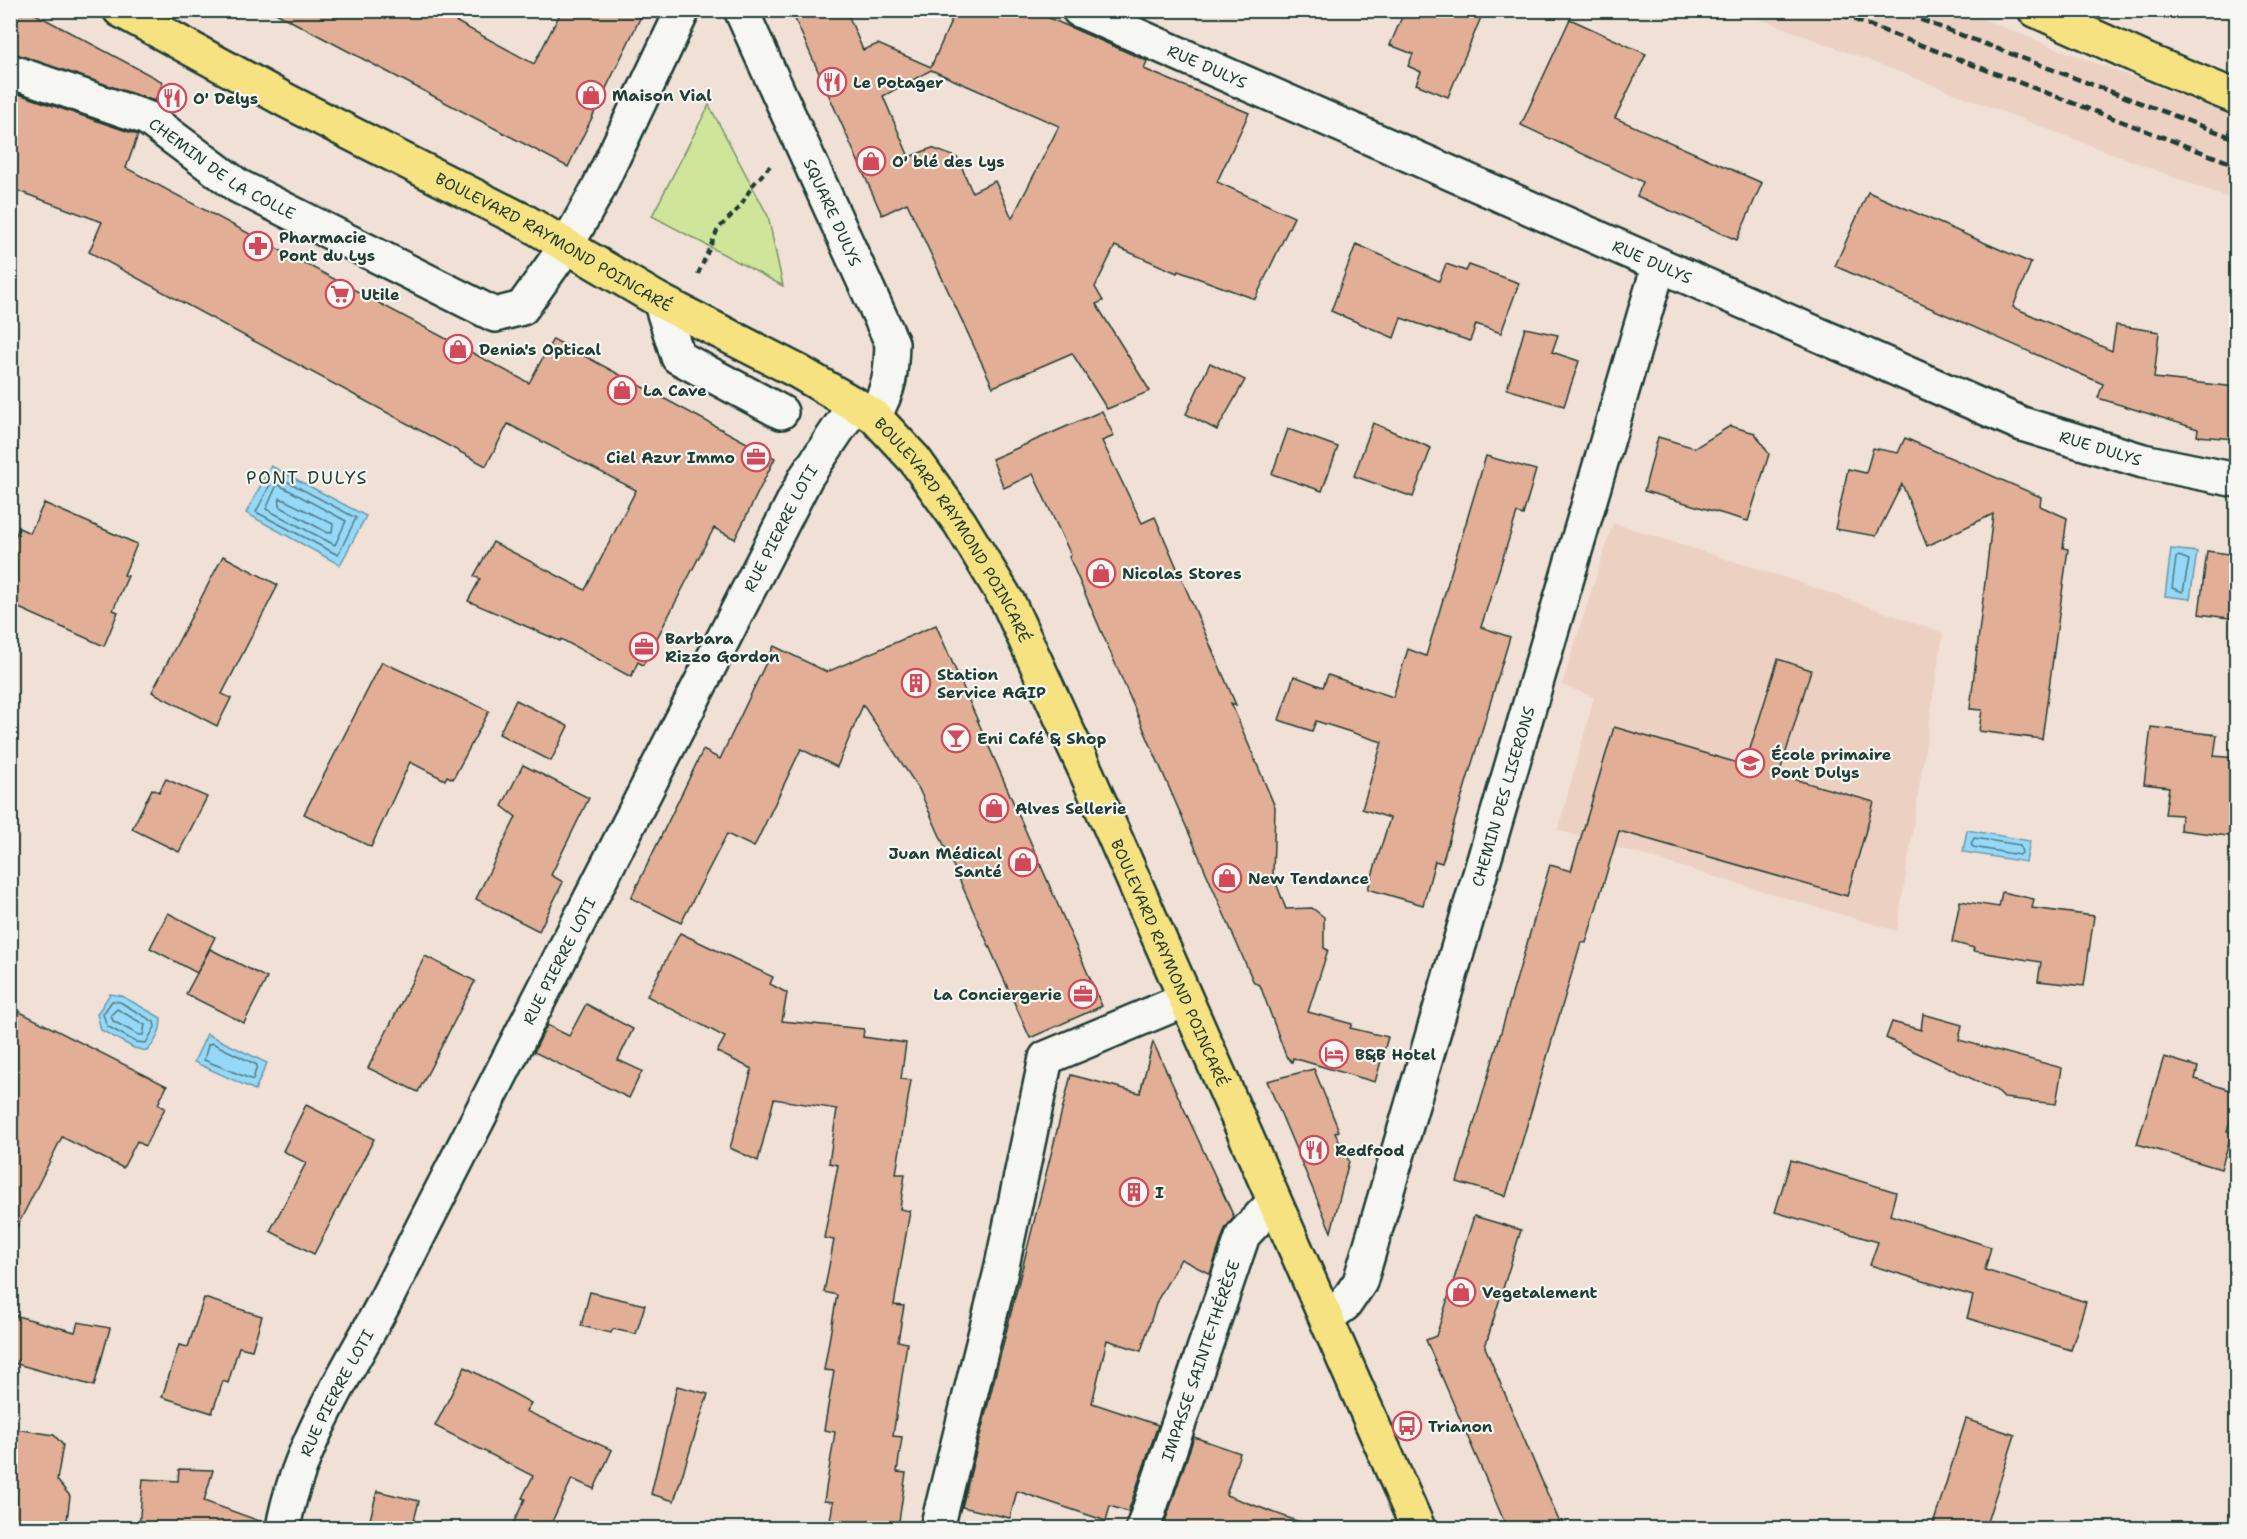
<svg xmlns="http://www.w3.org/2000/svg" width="2247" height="1539" viewBox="0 0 2247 1539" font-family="'Shantell Sans',sans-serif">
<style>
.built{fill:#ecd1c2}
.green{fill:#cee59a;stroke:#769167;stroke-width:1.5}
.water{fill:#96d8f8;stroke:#669aaa;stroke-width:1.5}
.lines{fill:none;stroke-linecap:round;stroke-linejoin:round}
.shore{stroke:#4f7b82;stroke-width:1.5}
.building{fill:#e2ae95;stroke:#1f3d34;stroke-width:1.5;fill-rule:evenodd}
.minor-casing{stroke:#1f3d34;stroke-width:38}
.major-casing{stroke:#1f3d34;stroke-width:38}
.path{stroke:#1f3d34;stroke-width:4;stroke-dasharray:6 4.5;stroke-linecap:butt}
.minor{stroke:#f6f6f2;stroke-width:33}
.major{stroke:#f7e281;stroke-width:33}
.rail{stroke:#1f3d34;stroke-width:4.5;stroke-dasharray:9 4.5;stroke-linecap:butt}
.labels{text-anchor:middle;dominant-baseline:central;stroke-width:4.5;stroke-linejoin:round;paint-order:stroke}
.street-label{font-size:16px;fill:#1f3d34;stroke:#f6f6f2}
.poi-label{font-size:16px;font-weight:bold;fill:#1f3d34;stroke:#f6f6f2;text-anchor:start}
.neighbourhood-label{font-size:18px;letter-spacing:1.5px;fill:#1f3d34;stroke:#f6f6f2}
</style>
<rect width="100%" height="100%" fill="#f0e0d6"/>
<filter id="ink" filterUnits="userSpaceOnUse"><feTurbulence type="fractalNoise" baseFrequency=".0167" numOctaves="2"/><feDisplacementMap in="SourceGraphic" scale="12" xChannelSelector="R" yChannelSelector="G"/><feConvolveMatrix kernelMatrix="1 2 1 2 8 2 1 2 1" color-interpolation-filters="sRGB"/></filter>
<g filter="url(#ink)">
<g class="built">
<path d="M 1740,11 L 1961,11 L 2236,117 L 2236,201 Z"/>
<path d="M 1613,523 L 1796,581 L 1943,633 L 1897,931 L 1558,830 L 1594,697 L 1562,685 Z"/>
</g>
<path class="green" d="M 709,105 L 768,216 L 783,286 L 652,216 Z"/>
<g class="water">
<path d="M 271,466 L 366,516 L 340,565 L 246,513 Z"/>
<path d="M 2171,549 L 2197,552 L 2190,599 L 2165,596 Z"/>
<path d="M 1967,830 L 2030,841 L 2026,862 L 1963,852 Z"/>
<path d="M 110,994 L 122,996 L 161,1018 C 161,1032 156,1041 147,1051 L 134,1048 L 101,1030 L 97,1014 Z"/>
<path d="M 207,1034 L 267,1063 L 255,1090 L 194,1062 Z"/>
</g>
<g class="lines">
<g class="shore">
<path d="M 275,475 L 356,518 L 338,555 L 256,512 Z"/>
<path d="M 279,485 L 346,521 L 335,545 L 266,509 L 276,487 Z"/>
<path d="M 280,498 L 333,524 L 332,532 L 328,533 L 279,506 Z"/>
<path d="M 2179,556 L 2189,560 L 2183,592 L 2172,588 L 2176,558 Z"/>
<path d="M 1974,838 L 2020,845 L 2022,853 L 2019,855 L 1973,847 L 1971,844 Z"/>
<path d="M 112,1001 L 120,1002 L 154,1022 L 155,1027 L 146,1043 L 136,1042 L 107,1026 L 103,1014 Z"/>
<path d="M 117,1009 L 145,1025 L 143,1035 L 139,1035 L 113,1021 L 111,1015 Z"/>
<path d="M 212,1043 L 257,1065 L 253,1080 L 204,1060 L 208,1045 Z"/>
</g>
</g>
<g class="building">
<path d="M 10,10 L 28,10 L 163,82 L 155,101 L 10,53 Z"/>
<path d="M 270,10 L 435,10 L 534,64 L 562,10 L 644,10 L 568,167 Z"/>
<path d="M 791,10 L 846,10 L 863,50 L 878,44 L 931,67 L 956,10 L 1031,10 L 1147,61 L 1144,69 L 1249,113 L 1217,182 L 1294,217 L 1255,299 L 1178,271 L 1177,273 L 1115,246 L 1095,287 L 1103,301 L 1096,304 L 1150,391 L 1107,409 L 1072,353 L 993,387 L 907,203 L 882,215 ZM 931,70 L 1059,126 L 1012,218 L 995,181 L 972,192 L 958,158 L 932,148 L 909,157 L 883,96 Z"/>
<path d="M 1405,10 L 1484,10 L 1448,97 L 1416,84 L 1421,72 L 1408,66 L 1413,54 L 1390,45 Z"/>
<path d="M 1570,19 L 1646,54 L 1615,118 L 1762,183 L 1737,240 L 1637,196 L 1643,182 L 1521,125 Z"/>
<path d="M 10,91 L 138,135 L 126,168 L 529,383 L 553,339 L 775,458 L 735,539 L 714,528 L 643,665 L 638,662 L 631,677 L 561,639 L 560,641 L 468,601 L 480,579 L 474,576 L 493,542 L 585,590 L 636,490 L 508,424 L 486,466 L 89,252 L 102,222 L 10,188 Z"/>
<path d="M 1868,192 L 2031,263 L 2013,307 L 2112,351 L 2116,325 L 2159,332 L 2154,378 L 2236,387 L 2236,439 L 2197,436 L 2198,429 L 2098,398 L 2103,384 L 1835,266 Z"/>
<path d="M 1356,244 L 1439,281 L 1446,264 L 1466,271 L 1469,265 L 1519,283 L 1501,333 L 1476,324 L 1470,341 L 1401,318 L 1394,338 L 1331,311 Z"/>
<path d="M 1525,328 L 1558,335 L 1552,352 L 1579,361 L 1564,406 L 1507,389 Z"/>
<path d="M 1210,363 L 1245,380 L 1217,430 L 1186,414 Z"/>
<path d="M 1102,411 L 1114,436 L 1102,441 L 1142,523 L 1155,517 L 1236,705 L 1231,703 L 1275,807 L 1273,875 L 1286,909 L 1312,908 L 1324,917 L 1324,948 L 1328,950 L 1308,1012 L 1352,1024 L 1350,1028 L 1388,1037 L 1375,1082 L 1293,1058 L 1292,1062 L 1286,1056 L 1260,985 L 1254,983 L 1069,557 L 1071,555 L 1033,474 L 1004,488 L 992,459 Z"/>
<path d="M 1373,423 L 1431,448 L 1413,497 L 1354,476 Z"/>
<path d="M 1730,426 L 1755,433 L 1769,454 L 1748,521 L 1644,491 L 1658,437 L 1695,448 Z"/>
<path d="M 1288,429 L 1338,447 L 1322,491 L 1272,474 Z"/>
<path d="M 1905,438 L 2041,497 L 2040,506 L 2067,518 L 2063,548 L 2068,549 L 2042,739 L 1979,731 L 1982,710 L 1970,709 L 1993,514 L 1927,546 L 1902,484 L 1876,536 L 1835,529 L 1848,469 L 1866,473 L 1873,448 L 1898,453 Z"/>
<path d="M 1486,456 L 1536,470 L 1523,515 L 1517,513 L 1481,627 L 1510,637 L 1442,863 L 1435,861 L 1423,905 L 1368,889 L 1390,818 L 1362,809 L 1382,742 L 1316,721 L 1312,731 L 1279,720 L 1294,676 L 1323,687 L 1328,675 L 1393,697 L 1408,649 L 1426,656 Z"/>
<path d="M 44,503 L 137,544 L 124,575 L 128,576 L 113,610 L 118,612 L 104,646 L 10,604 L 10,547 L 19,528 L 30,533 Z"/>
<path d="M 2207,551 L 2236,555 L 2236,619 L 2199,614 Z"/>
<path d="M 223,556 L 278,585 L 222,694 L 231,698 L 217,726 L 152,692 Z"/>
<path d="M 936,625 L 1102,1006 L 1030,1038 L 919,789 L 863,705 L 837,767 L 801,749 L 754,847 L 727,834 L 681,923 L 631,898 L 703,750 L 720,759 L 774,646 L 827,672 Z"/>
<path d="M 1778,659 L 1811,670 L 1779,775 L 1874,802 L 1847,896 L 1619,831 L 1586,943 L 1581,942 L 1506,1196 L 1457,1182 L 1550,865 L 1571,871 L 1614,727 L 1745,765 Z"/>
<path d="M 382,662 L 489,711 L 453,779 L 447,776 L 445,780 L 410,762 L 371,847 L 304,814 Z"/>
<path d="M 516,700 L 568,726 L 551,761 L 499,734 Z"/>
<path d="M 2151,727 L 2217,735 L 2214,756 L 2236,758 L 2236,837 L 2180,830 L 2181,815 L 2165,814 L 2169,787 L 2144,784 Z"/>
<path d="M 523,765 L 589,798 L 551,875 L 563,882 L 539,931 L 476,899 L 516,817 L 502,806 Z"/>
<path d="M 166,779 L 207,797 L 179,852 L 132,829 L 152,789 L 159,792 Z"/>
<path d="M 2002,892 L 2034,899 L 2032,908 L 2094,916 L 2084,986 L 2038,981 L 2041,962 L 1973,951 L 1974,948 L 1952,942 L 1960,901 L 1999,907 Z"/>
<path d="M 168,913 L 215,937 L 197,973 L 150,948 Z"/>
<path d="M 680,933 L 773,977 L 770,984 L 787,993 L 782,1021 L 864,1029 L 863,1037 L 906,1043 L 901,1079 L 911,1080 L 896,1174 L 905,1174 L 900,1209 L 910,1211 L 894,1305 L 904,1306 L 898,1341 L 907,1343 L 893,1436 L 902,1437 L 897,1472 L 906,1473 L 898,1528 L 829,1528 L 833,1502 L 824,1501 L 835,1432 L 824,1430 L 834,1371 L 824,1370 L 837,1295 L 824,1292 L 834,1240 L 824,1238 L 838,1165 L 829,1163 L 837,1109 L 774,1099 L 758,1161 L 730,1148 L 752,1069 L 717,1052 L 725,1037 L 647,996 Z"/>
<path d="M 210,949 L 267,978 L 244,1023 L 186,994 Z"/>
<path d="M 425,956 L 475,981 L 418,1092 L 368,1068 Z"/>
<path d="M 586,1004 L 633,1029 L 618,1060 L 642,1071 L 629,1098 L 534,1052 L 547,1025 L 569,1036 Z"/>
<path d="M 10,1007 L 167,1086 L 158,1104 L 165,1108 L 145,1146 L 137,1141 L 123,1168 L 62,1137 L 10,1241 Z"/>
<path d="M 1923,1014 L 1962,1025 L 1959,1040 L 2062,1068 L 2056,1104 L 2004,1098 L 1996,1090 L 1886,1038 L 1892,1022 L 1921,1030 Z"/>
<path d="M 1153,1042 L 1234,1217 L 1225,1229 L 1210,1274 L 1181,1259 L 1157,1301 L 1141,1351 L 1107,1340 L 1092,1403 L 1158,1425 L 1128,1512 L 1110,1506 L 1106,1521 L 1017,1491 L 1010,1518 L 962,1507 L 1071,1075 L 1140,1093 Z"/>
<path d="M 2164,1057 L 2198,1067 L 2195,1079 L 2236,1092 L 2236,1102 L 2227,1131 L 2232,1132 L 2221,1169 L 2137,1144 Z"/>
<path d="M 1314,1069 L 1339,1131 L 1335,1133 L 1349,1161 L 1331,1232 L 1267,1081 Z"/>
<path d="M 306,1105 L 374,1139 L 314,1254 L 270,1231 L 306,1163 L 283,1151 Z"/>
<path d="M 1791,1160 L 1896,1192 L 1890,1215 L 1991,1247 L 1985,1270 L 2086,1302 L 2071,1350 L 1967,1318 L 1973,1296 L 1870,1265 L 1878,1242 L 1775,1212 Z"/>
<path d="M 1474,1216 L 1521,1230 L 1485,1347 L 1562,1528 L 1507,1528 L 1426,1340 L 1436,1336 Z"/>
<path d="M 590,1292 L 645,1305 L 636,1334 L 613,1329 L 611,1333 L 581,1326 Z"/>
<path d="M 204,1298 L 262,1316 L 252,1350 L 239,1347 L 228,1383 L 223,1381 L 212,1413 L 162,1397 L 179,1345 L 188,1347 Z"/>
<path d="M 10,1314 L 75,1332 L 78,1322 L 110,1328 L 94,1386 L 10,1362 Z"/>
<path d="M 465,1367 L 531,1403 L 526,1411 L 612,1450 L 594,1489 L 572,1479 L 549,1528 L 511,1528 L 525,1499 L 522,1498 L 533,1476 L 435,1426 Z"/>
<path d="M 677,1386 L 708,1394 L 674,1501 L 651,1494 Z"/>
<path d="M 1966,1419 L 2015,1435 L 1985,1528 L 1932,1528 Z"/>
<path d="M 10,1428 L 54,1435 L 63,1445 L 57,1480 L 70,1496 L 66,1528 L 10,1526 Z"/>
<path d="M 1194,1437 L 1240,1453 L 1226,1495 L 1308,1525 L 1307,1528 L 1175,1528 L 1164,1525 Z"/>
<path d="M 179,1469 L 213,1470 L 204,1501 L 265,1523 L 265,1528 L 139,1528 L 143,1479 L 178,1481 Z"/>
<path d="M 377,1491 L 419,1501 L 412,1528 L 368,1528 Z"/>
</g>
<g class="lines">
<g class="minor-casing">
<g id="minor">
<path id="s1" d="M 741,10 L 892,343 C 891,374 890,388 874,416"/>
<path id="s2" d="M 1079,10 L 2022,424 L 2143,461 L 2236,480"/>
<path id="s3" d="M 10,71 L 147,118 L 238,186 L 495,315 L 522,308 L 567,245 L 597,191 L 683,10"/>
<path d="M 660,301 L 678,357 L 781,412"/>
<path id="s4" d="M 1327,1317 L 1345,1304 L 1360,1282 L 1659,265"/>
<path id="s5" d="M 283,1528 C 297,1448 345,1376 383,1305 L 806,477 L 855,404"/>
<path d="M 937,1528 L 1000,1275 L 1046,1058 L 1185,1000"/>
<path id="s6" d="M 1143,1528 L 1243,1235 L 1274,1202"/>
</g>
</g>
<g class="major-casing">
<g id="major">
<path id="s7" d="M 120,10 L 287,101 L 528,223 L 660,301 L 799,372 L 874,416 L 915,460 L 960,523 L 1009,604 L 1087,774 L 1418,1528"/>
<path d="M 2035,10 L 2148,61 L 2236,97"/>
</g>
</g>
<path class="path" d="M 698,274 L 718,229 L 740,207 L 752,186 L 770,166"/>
<use href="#minor" class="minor"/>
<use href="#major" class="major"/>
<g class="rail">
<path d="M 1829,10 L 2236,165"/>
<path d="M 1895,10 L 2236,139"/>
</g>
</g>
</g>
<defs>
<g id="restaurant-ring" transform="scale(1.5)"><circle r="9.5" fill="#f6f6f2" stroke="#d1495b" stroke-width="1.5"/><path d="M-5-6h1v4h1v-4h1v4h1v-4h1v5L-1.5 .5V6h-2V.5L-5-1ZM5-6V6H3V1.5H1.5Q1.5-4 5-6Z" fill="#d1495b"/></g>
<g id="shop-ring" transform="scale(1.5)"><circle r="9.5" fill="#f6f6f2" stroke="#d1495b" stroke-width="1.5"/><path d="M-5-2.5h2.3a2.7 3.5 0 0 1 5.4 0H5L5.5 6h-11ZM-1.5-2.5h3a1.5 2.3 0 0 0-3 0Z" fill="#d1495b"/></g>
<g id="pharmacy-ring" transform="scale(1.5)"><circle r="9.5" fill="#f6f6f2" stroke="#d1495b" stroke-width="1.5"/><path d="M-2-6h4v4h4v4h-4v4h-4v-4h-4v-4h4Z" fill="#d1495b"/></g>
<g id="supermarket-ring" transform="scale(1.5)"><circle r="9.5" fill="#f6f6f2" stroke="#d1495b" stroke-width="1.5"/><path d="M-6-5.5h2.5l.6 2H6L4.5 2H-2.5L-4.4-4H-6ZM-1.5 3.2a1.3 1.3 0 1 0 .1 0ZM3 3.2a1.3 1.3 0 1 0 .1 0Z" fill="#d1495b"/></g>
<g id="office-ring" transform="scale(1.5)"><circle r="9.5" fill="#f6f6f2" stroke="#d1495b" stroke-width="1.5"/><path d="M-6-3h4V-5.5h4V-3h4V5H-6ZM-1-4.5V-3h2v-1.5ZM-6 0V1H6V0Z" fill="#d1495b"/></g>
<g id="building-ring" transform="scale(1.5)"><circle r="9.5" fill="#f6f6f2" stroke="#d1495b" stroke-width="1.5"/><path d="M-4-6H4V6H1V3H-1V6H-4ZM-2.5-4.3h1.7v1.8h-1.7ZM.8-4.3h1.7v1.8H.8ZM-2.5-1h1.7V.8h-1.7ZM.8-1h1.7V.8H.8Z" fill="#d1495b"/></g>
<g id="bar-ring" transform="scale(1.5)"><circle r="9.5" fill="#f6f6f2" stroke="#d1495b" stroke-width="1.5"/><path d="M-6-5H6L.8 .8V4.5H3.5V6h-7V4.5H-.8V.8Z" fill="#d1495b"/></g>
<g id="school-ring" transform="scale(1.5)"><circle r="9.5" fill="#f6f6f2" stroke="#d1495b" stroke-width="1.5"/><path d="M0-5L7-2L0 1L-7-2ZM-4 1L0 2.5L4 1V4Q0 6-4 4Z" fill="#d1495b"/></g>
<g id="hotel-ring" transform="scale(1.5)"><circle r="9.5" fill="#f6f6f2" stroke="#d1495b" stroke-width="1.5"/><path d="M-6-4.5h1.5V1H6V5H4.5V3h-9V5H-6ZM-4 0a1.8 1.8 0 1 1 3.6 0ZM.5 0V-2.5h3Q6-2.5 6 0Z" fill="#d1495b"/></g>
<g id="bus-ring" transform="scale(1.5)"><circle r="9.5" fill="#f6f6f2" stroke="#d1495b" stroke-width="1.5"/><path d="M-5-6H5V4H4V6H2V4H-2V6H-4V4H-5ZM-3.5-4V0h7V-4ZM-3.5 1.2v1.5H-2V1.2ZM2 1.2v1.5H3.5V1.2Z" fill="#d1495b"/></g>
</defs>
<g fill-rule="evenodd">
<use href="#restaurant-ring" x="832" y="82"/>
<use href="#shop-ring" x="591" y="95"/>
<use href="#restaurant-ring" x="172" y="98"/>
<use href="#shop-ring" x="871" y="161"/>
<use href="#pharmacy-ring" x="258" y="246"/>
<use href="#supermarket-ring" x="340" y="294"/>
<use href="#shop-ring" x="458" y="349"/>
<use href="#shop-ring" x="622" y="390"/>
<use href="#office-ring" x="756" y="457"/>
<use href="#shop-ring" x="1101" y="573"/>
<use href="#office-ring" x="644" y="647"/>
<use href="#building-ring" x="916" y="683"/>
<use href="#bar-ring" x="956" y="738"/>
<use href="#school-ring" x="1750" y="763"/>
<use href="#shop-ring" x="994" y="808"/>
<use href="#shop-ring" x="1023" y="862"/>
<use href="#shop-ring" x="1227" y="878"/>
<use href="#office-ring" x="1083" y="994"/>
<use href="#hotel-ring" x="1334" y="1054"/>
<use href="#restaurant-ring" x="1314" y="1150"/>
<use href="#building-ring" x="1134" y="1192"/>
<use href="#shop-ring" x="1461" y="1292"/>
<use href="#bus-ring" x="1407" y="1426"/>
</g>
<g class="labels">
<g class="street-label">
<text stroke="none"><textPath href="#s2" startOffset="140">RUE DULYS</textPath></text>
<text stroke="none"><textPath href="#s3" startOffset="236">CHEMIN DE LA COLLE</textPath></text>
<text stroke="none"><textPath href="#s1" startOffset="222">SQUARE DULYS</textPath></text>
<text stroke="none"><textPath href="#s7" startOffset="492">BOULEVARD RAYMOND POINCARÉ</textPath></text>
<text stroke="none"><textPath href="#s2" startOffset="626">RUE DULYS</textPath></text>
<text stroke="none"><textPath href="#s2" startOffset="1112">RUE DULYS</textPath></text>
<text stroke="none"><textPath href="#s5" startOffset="1118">RUE PIERRE LOTI</textPath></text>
<text stroke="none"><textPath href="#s7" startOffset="996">BOULEVARD RAYMOND POINCARÉ</textPath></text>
<text stroke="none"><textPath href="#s4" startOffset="555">CHEMIN DES LISERONS</textPath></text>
<text stroke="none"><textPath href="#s5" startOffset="632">RUE PIERRE LOTI</textPath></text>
<text stroke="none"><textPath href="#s7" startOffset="1482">BOULEVARD RAYMOND POINCARÉ</textPath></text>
<text stroke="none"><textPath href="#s6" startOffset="177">IMPASSE SAINTE-THÉRÈSE</textPath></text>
<text stroke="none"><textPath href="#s5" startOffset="146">RUE PIERRE LOTI</textPath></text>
</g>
<g class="poi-label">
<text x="853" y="82">Le Potager</text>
<text x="612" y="95">Maison Vial</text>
<text x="193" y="98">O' Delys</text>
<text x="892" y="161">O' blé des Lys</text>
<text x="279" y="237">Pharmacie<tspan x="279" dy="18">Pont du Lys</tspan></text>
<text x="361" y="294">Utile</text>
<text x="479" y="349">Denia's Optical</text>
<text x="643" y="390">La Cave</text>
<text x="735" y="457" text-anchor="end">Ciel Azur Immo</text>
<text x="1122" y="573">Nicolas Stores</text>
<text x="665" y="638">Barbara<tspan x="665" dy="18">Rizzo Gordon</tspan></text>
<text x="937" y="674">Station<tspan x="937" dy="18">Service AGIP</tspan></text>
<text x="977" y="738">Eni Café &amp; Shop</text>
<text x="1771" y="754">École primaire<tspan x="1771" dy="18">Pont Dulys</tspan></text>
<text x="1015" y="808">Alves Sellerie</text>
<text x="1002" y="853" text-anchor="end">Juan Médical<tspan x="1002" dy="18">Santé</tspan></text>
<text x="1248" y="878">New Tendance</text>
<text x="1062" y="994" text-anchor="end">La Conciergerie</text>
<text x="1355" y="1054">B&amp;B Hotel</text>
<text x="1335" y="1150">Redfood</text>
<text x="1155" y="1192">I</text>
<text x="1482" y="1292">Vegetalement</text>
<text x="1428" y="1426">Trianon</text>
</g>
<g class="neighbourhood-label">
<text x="307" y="478">PONT DULYS</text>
</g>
</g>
<rect width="2247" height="1539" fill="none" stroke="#f6f6f2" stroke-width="36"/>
<rect x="18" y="18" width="2211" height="1503" fill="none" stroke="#1f3d34" stroke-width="2" filter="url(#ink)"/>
</svg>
